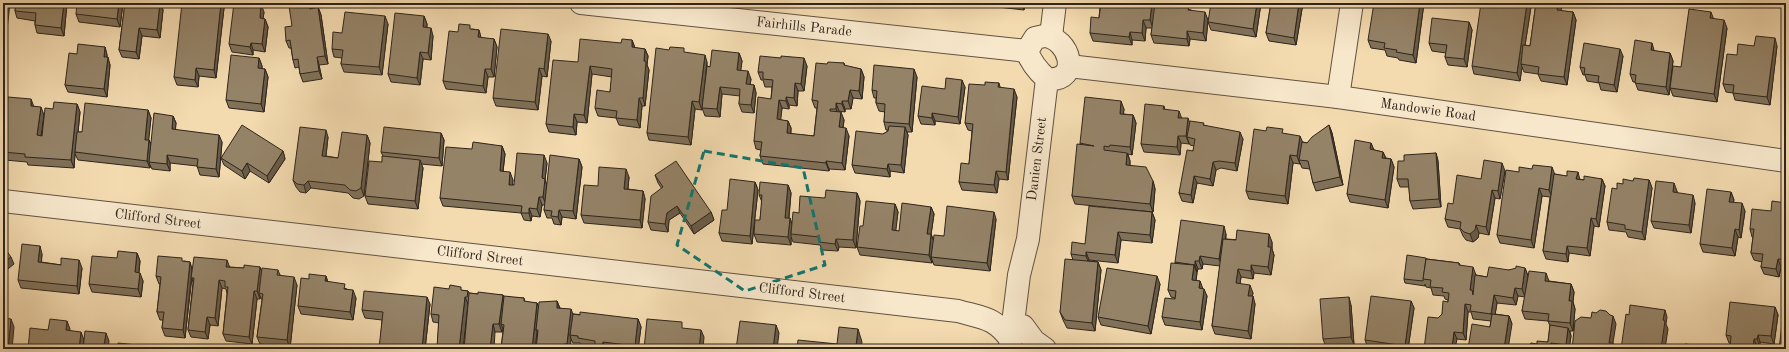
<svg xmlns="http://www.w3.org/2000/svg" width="1789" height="352" viewBox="0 0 1789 352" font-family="'Old Standard TT',serif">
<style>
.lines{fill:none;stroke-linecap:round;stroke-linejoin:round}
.street-casing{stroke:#605241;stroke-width:24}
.street{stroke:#f7e7cb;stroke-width:22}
.wall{fill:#807159;stroke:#2f251c}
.shaded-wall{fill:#685c49;stroke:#2f251c}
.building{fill:#958368;stroke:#2f251c}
.marked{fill:none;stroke:#0f766e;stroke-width:3;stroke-dasharray:8 5;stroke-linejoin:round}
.labels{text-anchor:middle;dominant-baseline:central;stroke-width:4;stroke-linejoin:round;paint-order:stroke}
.street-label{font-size:14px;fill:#2f251c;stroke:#f7e7cb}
</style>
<rect width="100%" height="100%" fill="#f3daaf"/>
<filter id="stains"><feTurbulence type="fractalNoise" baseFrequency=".005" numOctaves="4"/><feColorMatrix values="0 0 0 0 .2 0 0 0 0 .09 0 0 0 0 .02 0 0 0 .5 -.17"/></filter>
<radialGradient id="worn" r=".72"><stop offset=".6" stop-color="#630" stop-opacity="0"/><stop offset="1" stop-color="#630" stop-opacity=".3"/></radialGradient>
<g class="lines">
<g class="street-casing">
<g id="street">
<path d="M 581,3 L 1027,51"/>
<path d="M 1044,36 C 1069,37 1083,82 1047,79 C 1038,71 1031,63 1027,51 L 1035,38 Z"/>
<path d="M 1051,36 L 1055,3"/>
<path d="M 1069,66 L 1338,97 L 1786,161"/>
<path d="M 1338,97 L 1352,3"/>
<path d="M 3,201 L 958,311 C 982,318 995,317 1011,340"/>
<path d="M 1023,326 L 1034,341 L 1045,349"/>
<path d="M 1010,347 L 1019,275 L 1028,239 L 1047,79"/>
</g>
</g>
<use href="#street" class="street"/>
</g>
<g class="wall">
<path d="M 16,3 L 67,3 L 64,36 L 37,33 L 35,25 L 35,21 L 17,18 L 15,11 Z"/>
<path d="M 123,3 L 120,27 L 79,22 L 76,14 Z"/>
<path d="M 125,3 L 161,3 L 163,10 L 160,38 L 142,36 L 139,59 L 122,57 L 119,50 Z"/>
<path d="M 962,3 L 1025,3 L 1024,10 Z"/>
<path d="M 1089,3 L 1173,3 L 1173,4 L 1191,10 L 1208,20 L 1206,41 L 1190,39 L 1189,46 L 1154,43 L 1151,35 L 1152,28 L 1146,28 L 1145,41 L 1132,40 L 1132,45 L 1093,41 L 1090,33 L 1099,18 L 1100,7 L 1091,6 Z"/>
<path d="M 1261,3 L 1256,37 L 1211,30 L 1208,22 Z"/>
<path d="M 1271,3 L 1303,3 L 1296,45 L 1269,41 L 1266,33 Z"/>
<path d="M 1424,3 L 1416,63 L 1399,60 L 1398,58 L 1387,56 L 1385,50 L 1371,48 L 1368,40 Z"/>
<path d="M 1536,3 L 1561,3 L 1562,5 L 1561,11 L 1573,12 L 1576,20 L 1567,85 L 1541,81 L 1538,74 L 1524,72 L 1522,67 L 1520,81 L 1474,74 L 1472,66 L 1531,7 L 1525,45 L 1530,46 Z"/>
<path d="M 318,7 L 321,15 L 328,64 L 319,65 L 322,79 L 303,82 L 300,74 L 299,67 L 295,68 L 293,60 L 291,48 L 289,48 L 286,41 L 292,26 L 311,8 Z"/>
<path d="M 224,8 L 216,78 L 199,76 L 198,87 L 177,85 L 174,77 Z"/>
<path d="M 264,12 L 263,19 L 265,19 L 268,27 L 265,52 L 253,50 L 253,55 L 232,52 L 229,44 Z"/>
<path d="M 424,16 L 427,24 L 427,27 L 433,36 L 431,60 L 423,59 L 420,85 L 391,82 L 388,74 Z"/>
<path d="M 1469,22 L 1472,30 L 1467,67 L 1448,65 L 1445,57 L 1446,53 L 1432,51 L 1429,43 Z"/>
<path d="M 388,24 L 382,75 L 344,72 L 341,64 L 342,58 L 334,57 L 332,49 Z"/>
<path d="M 1727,28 L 1717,102 L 1673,96 L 1670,88 L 1681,67 Z"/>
<path d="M 472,29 L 479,30 L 481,38 L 494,39 L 497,47 L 494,77 L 488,77 L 486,93 L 446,89 L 443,81 L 458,32 Z"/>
<path d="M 632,40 L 635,48 L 645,49 L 648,56 L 647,65 L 649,70 L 645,106 L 642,106 L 640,128 L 619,125 L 616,118 L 598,116 L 595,108 L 610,92 L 612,77 L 592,74 L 587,123 L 577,122 L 576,135 L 549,132 L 546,124 L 578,62 L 621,43 Z"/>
<path d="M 551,41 L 547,77 L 542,76 L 538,110 L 496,106 L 493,98 Z"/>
<path d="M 1754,46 L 1777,46 L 1770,105 L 1735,100 L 1733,93 L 1726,92 L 1723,84 L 1737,55 Z"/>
<path d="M 105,47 L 107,55 L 107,57 L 110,65 L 107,97 L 68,92 L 65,85 L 77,54 Z"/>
<path d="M 1654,50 L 1654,51 L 1670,53 L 1673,61 L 1669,95 L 1638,90 L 1635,82 L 1633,82 L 1630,74 Z"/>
<path d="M 686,53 L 707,62 L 707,66 L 710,67 L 739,53 L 742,61 L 740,71 L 751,79 L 750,85 L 754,85 L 756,93 L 754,113 L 742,112 L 739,104 L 740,96 L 722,94 L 720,117 L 705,116 L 702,108 L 702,110 L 695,109 L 691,145 L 649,140 L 647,133 Z"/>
<path d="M 1623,56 L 1617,92 L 1601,90 L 1599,83 L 1587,81 L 1585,75 L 1583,75 L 1580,67 Z"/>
<path d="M 259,58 L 262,66 L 262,69 L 265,69 L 268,77 L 264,112 L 229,108 L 226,100 Z"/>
<path d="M 844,63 L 845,66 L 861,69 L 864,77 L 862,99 L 853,98 L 851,109 L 845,109 L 845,112 L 839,111 L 844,120 L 843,128 L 849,136 L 845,170 L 829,169 L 829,171 L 763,164 L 760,156 L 761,150 L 756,149 L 754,141 L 771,99 L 772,87 L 765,87 L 763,80 L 761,80 L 758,72 L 807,66 L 804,91 L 798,91 L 797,106 L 789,105 L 789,109 L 782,108 L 780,120 L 788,121 L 791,128 L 791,134 L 814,136 L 817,108 L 815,108 L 812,100 L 827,64 Z"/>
<path d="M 1786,74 L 1786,105 L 1785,104 L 1782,97 Z"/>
<path d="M 917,77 L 912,132 L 907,132 L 908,135 L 904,173 L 890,171 L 890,177 L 855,173 L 852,165 L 883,134 L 888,131 L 888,130 L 886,130 L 884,122 L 885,112 L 879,111 L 876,103 L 876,98 L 874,98 L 872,90 Z"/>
<path d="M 999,83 L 1000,87 L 1017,97 L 1008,180 L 999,179 L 997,193 L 962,190 L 959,182 L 969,164 L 972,131 L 968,130 L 965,123 L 985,85 Z"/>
<path d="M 965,87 L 960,124 L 935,121 L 935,125 L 921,124 L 918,116 L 945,89 Z"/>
<path d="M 77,104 L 80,112 L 78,132 L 82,132 L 148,110 L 151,118 L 148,140 L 149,140 L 151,144 L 173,116 L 176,123 L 175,130 L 222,142 L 219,177 L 200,175 L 197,166 L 170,163 L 170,171 L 152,169 L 150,165 L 150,168 L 78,160 L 75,154 L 74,168 L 28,165 L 27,162 L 5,160 L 3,155 L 3,142 L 34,106 L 44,115 L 41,136 L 42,136 L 53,109 Z"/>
<path d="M 1164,106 L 1165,110 L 1181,118 L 1190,123 L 1204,125 L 1243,139 L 1237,171 L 1221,168 L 1216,170 L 1213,186 L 1197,183 L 1193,203 L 1182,201 L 1179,193 L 1193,151 L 1194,146 L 1190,145 L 1189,143 L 1189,144 L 1181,143 L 1180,155 L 1144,152 L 1141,144 Z"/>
<path d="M 1124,109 L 1123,114 L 1133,115 L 1136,123 L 1132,155 L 1128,154 L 1130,161 L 1130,165 L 1153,181 L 1155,189 L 1153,212 L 1075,204 L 1072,196 L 1080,144 L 1080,143 Z"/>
<path d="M 1329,125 L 1332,133 L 1343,185 L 1316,191 L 1313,183 L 1310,169 L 1302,168 L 1300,163 L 1300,164 L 1293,163 L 1288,204 L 1249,199 L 1246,191 L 1284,134 L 1303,142 L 1307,143 Z"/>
<path d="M 441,133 L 444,140 L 442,166 L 421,164 L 423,168 L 418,209 L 368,204 L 365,196 L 382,162 L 383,156 L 381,152 Z"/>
<path d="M 367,135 L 370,143 L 364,196 L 359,199 L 353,198 L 348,193 L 311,188 L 306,193 L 300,192 L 296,187 L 293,180 L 328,137 L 326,156 L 338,158 Z"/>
<path d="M 1371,143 L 1374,150 L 1383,152 L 1386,158 L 1391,159 L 1394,167 L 1388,208 L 1350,202 L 1347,194 Z"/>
<path d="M 502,146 L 505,154 L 503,172 L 513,180 L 512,185 L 514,185 L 547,163 L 545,180 L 547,185 L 579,159 L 582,167 L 576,219 L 562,217 L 561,225 L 554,224 L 552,218 L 547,218 L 544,210 L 545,205 L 542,205 L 540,217 L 532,216 L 531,221 L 524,220 L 521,213 L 443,206 L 440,198 L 472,149 Z"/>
<path d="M 283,151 L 285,159 L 269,183 L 250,171 L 245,179 L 224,165 L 221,158 Z"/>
<path d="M 1436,153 L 1438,161 L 1441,207 L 1413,209 L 1410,201 L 1409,187 L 1400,187 L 1397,179 L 1404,161 Z"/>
<path d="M 1505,171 L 1500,199 L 1495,198 L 1489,235 L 1479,233 L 1478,238 L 1473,242 L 1466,240 L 1463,236 L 1460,229 L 1448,227 L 1445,219 L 1453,204 L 1481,179 Z"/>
<path d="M 1519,172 L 1555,174 L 1584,180 L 1602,179 L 1605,186 L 1599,227 L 1594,226 L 1590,256 L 1569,253 L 1568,262 L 1546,259 L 1543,251 L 1550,197 L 1542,196 L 1534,248 L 1500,243 L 1497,235 Z"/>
<path d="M 655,175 L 711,212 L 714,220 L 694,234 L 680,213 L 669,220 L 668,232 L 651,230 L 648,222 L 662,189 L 658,183 Z"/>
<path d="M 629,177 L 628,189 L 643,191 L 645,199 L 642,228 L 584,223 L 581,215 L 598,186 Z"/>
<path d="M 1649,180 L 1652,188 L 1645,240 L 1628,237 L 1626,232 L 1609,230 L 1607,222 L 1617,189 L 1623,184 L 1633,181 Z"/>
<path d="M 755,182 L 758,190 L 752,244 L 722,241 L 719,233 L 727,210 Z"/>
<path d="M 788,185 L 791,193 L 789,218 L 790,218 L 792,224 L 799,213 L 825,198 L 857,193 L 860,201 L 856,248 L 839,247 L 838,251 L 822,250 L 820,245 L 793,242 L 791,237 L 791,245 L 757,242 L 754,234 L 760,220 L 762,202 L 759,195 Z"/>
<path d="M 1677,191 L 1677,193 L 1695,203 L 1691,233 L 1654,228 L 1651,221 Z"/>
<path d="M 1731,192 L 1734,200 L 1733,202 L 1745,211 L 1741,238 L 1738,237 L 1735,256 L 1703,252 L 1700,244 Z"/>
<path d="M 1786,203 L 1786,268 L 1781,267 L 1779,277 L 1764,274 L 1761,267 L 1762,262 L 1754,260 L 1751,253 L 1753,237 L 1752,237 L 1750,229 L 1771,211 Z"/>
<path d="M 895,204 L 898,212 L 895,231 L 899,231 L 931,207 L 934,214 L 931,234 L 933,239 L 944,236 L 996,219 L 990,271 L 934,265 L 932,260 L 932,263 L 860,255 L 857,247 L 863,226 Z"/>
<path d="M 1152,212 L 1155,220 L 1152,243 L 1121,240 L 1118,263 L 1089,260 L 1089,261 L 1098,262 L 1101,270 L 1095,331 L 1067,328 L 1063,320 L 1060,312 L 1073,260 L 1071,254 L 1085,244 Z"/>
<path d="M 1226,234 L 1226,239 L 1272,242 L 1272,249 L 1274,255 L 1271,275 L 1254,273 L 1253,279 L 1241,277 L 1240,284 L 1253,293 L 1252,296 L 1255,304 L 1251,339 L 1215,334 L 1212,326 L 1220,266 L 1203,264 L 1202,269 L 1198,269 L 1197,272 L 1196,281 L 1200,281 L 1202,288 L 1207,296 L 1202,330 L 1165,325 L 1162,317 L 1175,299 L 1175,298 L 1171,297 L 1168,290 L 1175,263 L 1175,262 Z"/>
<path d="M 137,253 L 140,261 L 139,273 L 143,281 L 141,297 L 92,292 L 89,284 L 117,258 Z"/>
<path d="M 42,254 L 41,262 L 82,268 L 79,294 L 21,288 L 18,280 Z"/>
<path d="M 1426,258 L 1427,259 L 1459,263 L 1460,265 L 1476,275 L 1487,277 L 1509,270 L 1525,268 L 1528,276 L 1526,290 L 1549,281 L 1571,284 L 1574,292 L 1573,302 L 1575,309 L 1573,331 L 1570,331 L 1571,336 L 1569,349 L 1526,349 L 1537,344 L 1548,342 L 1550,326 L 1548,321 L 1525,319 L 1522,311 L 1525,297 L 1518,296 L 1516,305 L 1497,303 L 1495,314 L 1509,316 L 1512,324 L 1490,327 L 1491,321 L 1473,319 L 1471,312 L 1468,312 L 1466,340 L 1457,339 L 1424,349 L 1438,318 L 1442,314 L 1448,302 L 1448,300 L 1445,299 L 1444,296 L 1433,295 L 1431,288 L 1426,287 L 1425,284 L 1425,286 L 1405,283 L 1404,279 Z"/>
<path d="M 184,261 L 190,262 L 192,270 L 229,267 L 244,268 L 260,267 L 262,272 L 278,270 L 280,275 L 297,285 L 290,348 L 260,344 L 257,337 L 262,300 L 260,296 L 260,299 L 257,299 L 252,344 L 226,341 L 223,334 L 227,294 L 226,289 L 222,288 L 218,326 L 210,325 L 208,339 L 191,337 L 188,330 L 193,283 L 192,278 L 185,338 L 165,336 L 162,328 L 163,320 L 160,320 L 157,312 L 160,284 L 159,284 L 156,276 Z"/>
<path d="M 326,276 L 328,282 L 347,289 L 356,298 L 353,320 L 301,314 L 298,306 L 309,279 Z"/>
<path d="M 1160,284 L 1151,334 L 1101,325 L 1098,317 Z"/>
<path d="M 449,289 L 468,291 L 469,293 L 478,294 L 503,295 L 504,297 L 524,298 L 525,302 L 537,303 L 539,308 L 557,301 L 560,308 L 573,314 L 638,319 L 641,327 L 638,349 L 596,349 L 596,348 L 581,346 L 580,343 L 573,343 L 571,339 L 570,349 L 536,349 L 538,334 L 537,332 L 535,349 L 501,349 L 503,331 L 503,329 L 502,332 L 495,332 L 467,311 L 463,349 L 437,349 L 439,323 L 433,322 L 431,314 Z"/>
<path d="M 1411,301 L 1414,308 L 1408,349 L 1375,349 L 1368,348 L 1365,340 Z"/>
<path d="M 430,304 L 425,349 L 380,349 L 382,320 L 365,318 L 362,310 Z"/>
<path d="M 1351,305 L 1354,345 L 1326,347 L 1323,339 Z"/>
<path d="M 1775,307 L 1778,315 L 1774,344 L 1760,342 L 1760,347 L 1729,343 L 1726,335 Z"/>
</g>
<g class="shaded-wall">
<path d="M 6,3 L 10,3 L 4,56 L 3,53 L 3,30 Z"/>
<path d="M 64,3 L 67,3 L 64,36 L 61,28 Z"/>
<path d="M 119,3 L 123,3 L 120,27 L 117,19 Z"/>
<path d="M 160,3 L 163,10 L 160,38 L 157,30 Z"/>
<path d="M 221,3 L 222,3 L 224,8 L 216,78 L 214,70 Z"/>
<path d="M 1021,3 L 1025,3 L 1024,10 Z"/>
<path d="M 1152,3 L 1153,3 L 1155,8 L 1153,28 L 1150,20 Z"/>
<path d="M 1257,3 L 1261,3 L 1256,37 L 1253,29 Z"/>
<path d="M 1299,3 L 1303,3 L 1296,45 L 1294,38 Z"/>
<path d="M 1420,3 L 1424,3 L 1416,63 L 1413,55 Z"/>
<path d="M 1527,3 L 1529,3 L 1531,7 L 1522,65 L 1521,64 L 1522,67 L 1520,81 L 1517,73 Z"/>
<path d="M 1558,3 L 1561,3 L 1562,5 L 1560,18 L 1557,10 Z"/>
<path d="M 261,4 L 264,12 L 262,26 L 260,18 Z"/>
<path d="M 318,7 L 321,15 L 328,64 L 325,56 Z"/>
<path d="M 1205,12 L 1208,20 L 1206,41 L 1203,33 Z"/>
<path d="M 1573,12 L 1576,20 L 1567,85 L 1564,77 Z"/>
<path d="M 1711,12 L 1714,20 L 1710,18 Z"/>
<path d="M 385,16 L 388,24 L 382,75 L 379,67 Z"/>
<path d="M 424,16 L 427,24 L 426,35 L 423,27 Z"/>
<path d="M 265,19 L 268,27 L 265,52 L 262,44 Z"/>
<path d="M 1143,20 L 1146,28 L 1145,41 L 1142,33 Z"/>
<path d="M 1724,20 L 1727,28 L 1717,102 L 1714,94 Z"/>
<path d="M 1469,22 L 1472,30 L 1467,67 L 1464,59 Z"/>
<path d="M 139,28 L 142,36 L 139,59 L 136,52 Z"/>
<path d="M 431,28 L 433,36 L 431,60 L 428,53 Z"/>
<path d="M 479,30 L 481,38 L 478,37 Z"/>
<path d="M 1187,31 L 1190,39 L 1189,46 L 1187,39 Z"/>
<path d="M 1130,32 L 1132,40 L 1132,45 L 1129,37 Z"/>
<path d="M 548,34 L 551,41 L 547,77 L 544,69 Z"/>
<path d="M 1775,38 L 1777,46 L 1770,105 L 1767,97 Z"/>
<path d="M 494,39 L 497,47 L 494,77 L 491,69 Z"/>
<path d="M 632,40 L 635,48 L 632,47 Z"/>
<path d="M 251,43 L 253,50 L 253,55 L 250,47 Z"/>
<path d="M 1652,43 L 1654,50 L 1653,58 L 1651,50 Z"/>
<path d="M 105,47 L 107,55 L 106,65 L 104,57 Z"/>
<path d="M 645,49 L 648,56 L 647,65 L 649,70 L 645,106 L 643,98 L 644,61 Z"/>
<path d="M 1620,49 L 1623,56 L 1617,92 L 1614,85 Z"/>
<path d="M 420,52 L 423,59 L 420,85 L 417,78 Z"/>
<path d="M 739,53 L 742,61 L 740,78 L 737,70 Z"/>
<path d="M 1670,53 L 1673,61 L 1669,95 L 1666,87 Z"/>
<path d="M 705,55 L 707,62 L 702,110 L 699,102 Z"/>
<path d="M 108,57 L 110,65 L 107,97 L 104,89 Z"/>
<path d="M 317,57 L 319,65 L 322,79 L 319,71 Z"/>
<path d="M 259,58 L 262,66 L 261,76 L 258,68 Z"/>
<path d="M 804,58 L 807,66 L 804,91 L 801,84 Z"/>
<path d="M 590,66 L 592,74 L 587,123 L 584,115 Z"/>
<path d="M 196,68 L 199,76 L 198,87 L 195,80 Z"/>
<path d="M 539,68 L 542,76 L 538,110 L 535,102 Z"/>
<path d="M 265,69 L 268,77 L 264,112 L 261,104 Z"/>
<path d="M 485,69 L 488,77 L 486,93 L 483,86 Z"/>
<path d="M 861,69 L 864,77 L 862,99 L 859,91 Z"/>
<path d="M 914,69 L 917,77 L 912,132 L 909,124 Z"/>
<path d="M 748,71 L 751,79 L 749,92 L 746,84 Z"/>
<path d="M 962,80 L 965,87 L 960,124 L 958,117 Z"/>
<path d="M 795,83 L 798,91 L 797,106 L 794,98 Z"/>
<path d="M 754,85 L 756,93 L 754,113 L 751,105 Z"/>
<path d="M 720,87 L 722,94 L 720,117 L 717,109 Z"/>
<path d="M 1014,89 L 1017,97 L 1008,180 L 1006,172 Z"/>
<path d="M 850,90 L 853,98 L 851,109 L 848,101 Z"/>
<path d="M 4,91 L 7,98 L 3,140 L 3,105 Z"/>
<path d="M 786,97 L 789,105 L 789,109 L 786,101 Z"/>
<path d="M 639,98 L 642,106 L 640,128 L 637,120 Z"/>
<path d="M 31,99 L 34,107 L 31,106 Z"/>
<path d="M 779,100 L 782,108 L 780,127 L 777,119 Z"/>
<path d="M 692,101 L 695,109 L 691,145 L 688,137 Z"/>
<path d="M 842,101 L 845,109 L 845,112 L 842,104 Z"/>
<path d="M 1121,101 L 1124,109 L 1123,122 L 1120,114 Z"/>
<path d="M 836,103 L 839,111 L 839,117 L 836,109 Z"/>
<path d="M 77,104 L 80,112 L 76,153 L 75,152 L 75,154 L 74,168 L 71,160 Z"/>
<path d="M 41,107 L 44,115 L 40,143 L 37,135 Z"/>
<path d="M 148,110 L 151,118 L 148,148 L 145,140 Z"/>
<path d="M 1179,111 L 1182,119 L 1178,118 Z"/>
<path d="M 841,112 L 844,120 L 842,135 L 839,127 Z"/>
<path d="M 932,113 L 935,121 L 935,125 L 932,118 Z"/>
<path d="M 574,114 L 577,122 L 576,135 L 573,127 Z"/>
<path d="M 1133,115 L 1136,123 L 1132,155 L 1130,147 Z"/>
<path d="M 173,116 L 176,123 L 175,137 L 172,129 Z"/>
<path d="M 1188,118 L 1191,126 L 1187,137 L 1189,143 L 1189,144 L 1186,136 Z"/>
<path d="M 788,121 L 791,128 L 790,141 L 787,133 Z"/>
<path d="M 1329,125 L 1332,133 L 1343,185 L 1340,177 Z"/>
<path d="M 905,127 L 908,135 L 904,173 L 901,165 Z"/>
<path d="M 846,128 L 849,136 L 845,170 L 842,163 Z"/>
<path d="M 326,130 L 328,137 L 325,164 L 322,156 Z"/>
<path d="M 1240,132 L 1243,139 L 1237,171 L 1235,163 Z"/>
<path d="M 441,133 L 444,140 L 442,166 L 439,158 Z"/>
<path d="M 219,135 L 222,142 L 219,177 L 216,169 Z"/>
<path d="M 367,135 L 370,143 L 364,196 L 361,188 Z"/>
<path d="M 1178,136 L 1181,143 L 1180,155 L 1177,147 Z"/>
<path d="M 1300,136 L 1303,143 L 1299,160 L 1300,164 L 1297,156 Z"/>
<path d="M 149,140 L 152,148 L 149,162 L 150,165 L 150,168 L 147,161 Z"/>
<path d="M 1371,143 L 1374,151 L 1370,149 Z"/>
<path d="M 502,146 L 505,154 L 502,179 L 500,171 Z"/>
<path d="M 283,151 L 285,159 L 269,183 L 267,176 Z"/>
<path d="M 1383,152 L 1386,160 L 1382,158 Z"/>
<path d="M 1127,153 L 1130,161 L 1129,173 L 1126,165 Z"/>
<path d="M 1436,153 L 1438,161 L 1441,207 L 1439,199 Z"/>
<path d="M 167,155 L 170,163 L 170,171 L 167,164 Z"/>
<path d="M 544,155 L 547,163 L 545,180 L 547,186 L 546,205 L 543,197 L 542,178 Z"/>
<path d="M 1290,155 L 1293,163 L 1288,204 L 1285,196 Z"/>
<path d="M 579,159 L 582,167 L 576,219 L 573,211 Z"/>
<path d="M 1391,159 L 1394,167 L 1388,208 L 1385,200 Z"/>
<path d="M 420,160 L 423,168 L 418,209 L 415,201 Z"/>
<path d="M 826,161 L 829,169 L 829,171 L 826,163 Z"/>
<path d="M 1213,162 L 1216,170 L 1213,186 L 1210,179 Z"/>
<path d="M 247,163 L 250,171 L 245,179 L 242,171 Z"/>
<path d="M 1502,163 L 1505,171 L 1500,199 L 1498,191 Z"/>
<path d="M 888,164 L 890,171 L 890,177 L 887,169 Z"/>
<path d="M 1552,167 L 1555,175 L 1552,198 L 1549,190 Z"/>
<path d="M 626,169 L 629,177 L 627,197 L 624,189 Z"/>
<path d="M 996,171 L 999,179 L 997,193 L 994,185 Z"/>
<path d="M 510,172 L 513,180 L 512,192 L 509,185 Z"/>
<path d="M 1578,172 L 1580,180 L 1576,179 Z"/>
<path d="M 1194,176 L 1197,183 L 1193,203 L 1191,195 Z"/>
<path d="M 1602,179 L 1605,186 L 1599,227 L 1596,219 Z"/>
<path d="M 1649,180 L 1652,188 L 1645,240 L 1642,232 Z"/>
<path d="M 308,181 L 311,188 L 306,193 L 304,185 Z"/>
<path d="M 1153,181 L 1155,189 L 1153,212 L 1150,204 Z"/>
<path d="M 755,182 L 758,190 L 752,244 L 750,236 Z"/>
<path d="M 1674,183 L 1677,191 L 1676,200 L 1673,192 Z"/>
<path d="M 788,185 L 791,193 L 788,225 L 785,218 Z"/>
<path d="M 1539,188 L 1542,196 L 1534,248 L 1531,240 Z"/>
<path d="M 1492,190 L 1495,198 L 1489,235 L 1486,227 Z"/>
<path d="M 643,191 L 645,199 L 642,228 L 640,220 Z"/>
<path d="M 1731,192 L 1734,200 L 1732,209 L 1729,202 Z"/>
<path d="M 857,193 L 860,201 L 856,248 L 853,240 Z"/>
<path d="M 1693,195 L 1695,203 L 1691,233 L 1689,225 Z"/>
<path d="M 539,197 L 542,205 L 540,217 L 537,209 Z"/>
<path d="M 1742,203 L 1745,211 L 1741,238 L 1739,230 Z"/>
<path d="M 895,204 L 898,212 L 895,238 L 892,230 Z"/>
<path d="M 677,206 L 680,213 L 669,220 L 668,232 L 665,224 L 667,213 Z"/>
<path d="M 931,207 L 934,214 L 930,242 L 927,234 Z"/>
<path d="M 529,208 L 532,216 L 531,221 L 529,213 Z"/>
<path d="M 559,210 L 562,217 L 561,225 L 558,217 Z"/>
<path d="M 711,212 L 714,220 L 694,234 L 691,226 Z"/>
<path d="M 994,212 L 996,219 L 990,271 L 987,263 Z"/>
<path d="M 1152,212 L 1155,220 L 1152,243 L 1150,235 Z"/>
<path d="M 790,218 L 792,226 L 791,234 L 791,245 L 788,237 Z"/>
<path d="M 1591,218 L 1594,226 L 1590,256 L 1587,248 Z"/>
<path d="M 1476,225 L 1479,233 L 1478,238 L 1473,242 L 1470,234 Z"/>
<path d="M 1224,226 L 1226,234 L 1222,266 L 1219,259 Z"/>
<path d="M 1735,229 L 1738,237 L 1735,256 L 1732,248 Z"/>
<path d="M 1118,232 L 1121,240 L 1118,263 L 1115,255 Z"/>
<path d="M 931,234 L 934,242 L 931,257 L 932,260 L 932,263 L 929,255 Z"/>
<path d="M 1269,234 L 1272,242 L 1272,249 L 1274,255 L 1271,275 L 1268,267 L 1268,247 Z"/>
<path d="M 836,239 L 839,247 L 838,251 L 835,244 Z"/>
<path d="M 40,246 L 42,254 L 41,270 L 38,262 Z"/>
<path d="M 1567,246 L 1569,253 L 1568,262 L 1566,254 Z"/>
<path d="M 1086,252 L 1089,260 L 1089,264 L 1086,256 Z"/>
<path d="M 137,253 L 140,261 L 138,280 L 135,272 Z"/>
<path d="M 1200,256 L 1203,264 L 1202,269 L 1199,261 Z"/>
<path d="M 11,257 L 14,264 L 3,273 L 3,263 Z"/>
<path d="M 1778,259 L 1781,267 L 1779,277 L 1776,269 Z"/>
<path d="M 79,260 L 82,268 L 79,294 L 77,286 Z"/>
<path d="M 227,260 L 230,268 L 226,267 Z"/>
<path d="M 1195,261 L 1198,269 L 1197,272 L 1195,265 Z"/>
<path d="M 190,262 L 192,270 L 185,338 L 183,330 Z"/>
<path d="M 1098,262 L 1101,270 L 1095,331 L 1092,323 Z"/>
<path d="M 1194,265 L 1197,273 L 1195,288 L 1192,280 Z"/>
<path d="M 1251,265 L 1254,273 L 1253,279 L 1251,271 Z"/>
<path d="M 260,267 L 263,275 L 259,293 L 260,296 L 260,299 L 257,291 Z"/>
<path d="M 1473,267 L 1476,275 L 1474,293 L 1470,290 Z"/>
<path d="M 1525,268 L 1528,276 L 1525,297 L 1522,289 Z"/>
<path d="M 1238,269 L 1241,277 L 1239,291 L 1236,283 Z"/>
<path d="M 140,273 L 143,281 L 141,297 L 138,289 Z"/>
<path d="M 1546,273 L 1549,281 L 1548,289 L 1545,281 Z"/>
<path d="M 326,276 L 328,284 L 325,281 Z"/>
<path d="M 1157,276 L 1160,284 L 1151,334 L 1148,326 Z"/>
<path d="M 294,277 L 297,285 L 290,348 L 287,340 Z"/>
<path d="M 219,280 L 222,288 L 218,326 L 215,318 Z"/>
<path d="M 1200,281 L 1203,289 L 1199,288 Z"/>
<path d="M 1571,284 L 1574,292 L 1573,302 L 1575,309 L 1573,331 L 1570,323 L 1569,301 Z"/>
<path d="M 1250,285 L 1253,293 L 1251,303 L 1248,296 Z"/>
<path d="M 1515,288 L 1518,296 L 1516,305 L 1513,298 Z"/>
<path d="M 1204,289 L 1207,296 L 1202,330 L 1200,322 Z"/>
<path d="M 353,290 L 356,298 L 353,320 L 350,312 Z"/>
<path d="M 254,291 L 257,299 L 252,344 L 249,337 Z"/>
<path d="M 503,295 L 506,302 L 501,324 L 503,329 L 502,332 L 499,324 Z"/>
<path d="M 1494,295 L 1497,303 L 1494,322 L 1491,314 Z"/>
<path d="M 1253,296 L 1255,304 L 1251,339 L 1248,331 Z"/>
<path d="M 427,297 L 430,304 L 425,349 L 422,349 Z"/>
<path d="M 465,297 L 468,304 L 463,349 L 459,349 Z"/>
<path d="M 1349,297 L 1351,305 L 1354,345 L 1351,337 Z"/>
<path d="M 557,301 L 560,309 L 557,308 Z"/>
<path d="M 1411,301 L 1414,308 L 1408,349 L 1406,349 L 1405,346 Z"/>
<path d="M 537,303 L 540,310 L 536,330 L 537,332 L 535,349 L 532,349 Z"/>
<path d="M 1465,304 L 1468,312 L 1466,340 L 1463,333 Z"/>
<path d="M 1775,307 L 1778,315 L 1774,344 L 1771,336 Z"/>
<path d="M 571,309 L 574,317 L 570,335 L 571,339 L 570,349 L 569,349 L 567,344 Z"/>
<path d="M 1665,310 L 1667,317 L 1666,324 L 1668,329 L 1665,349 L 1661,349 L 1663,320 Z"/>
<path d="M 1509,316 L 1512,324 L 1508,349 L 1504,349 Z"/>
<path d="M 1613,316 L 1616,324 L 1612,349 L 1609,343 Z"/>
<path d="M 207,317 L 210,325 L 208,339 L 205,332 Z"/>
<path d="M 11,319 L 14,327 L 12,349 L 8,349 Z"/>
<path d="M 638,319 L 641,327 L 638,349 L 636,349 L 635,346 Z"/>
<path d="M 67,321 L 70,329 L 69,338 L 66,330 Z"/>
<path d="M 493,324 L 495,332 L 494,349 L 490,349 Z"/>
<path d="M 776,325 L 779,333 L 777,349 L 773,349 Z"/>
<path d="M 1568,328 L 1571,336 L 1569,349 L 1568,349 L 1566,345 Z"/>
<path d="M 858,329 L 862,342 L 861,349 L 856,346 Z"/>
<path d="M 701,330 L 704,337 L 703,349 L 699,349 Z"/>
<path d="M 81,332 L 84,340 L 83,349 L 79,349 Z"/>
<path d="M 1454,332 L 1457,339 L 1455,349 L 1452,347 Z"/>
<path d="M 106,333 L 109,341 L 108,349 L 104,345 Z"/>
<path d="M 1758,335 L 1760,342 L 1760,347 L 1757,339 Z"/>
<path d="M 1754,339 L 1757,346 L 1757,349 L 1753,349 Z"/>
<path d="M 603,342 L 605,349 L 604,349 L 602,346 Z"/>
<path d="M 1551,343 L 1553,349 L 1550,349 Z"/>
<path d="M 1613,343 L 1615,349 L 1612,349 Z"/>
</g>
<g class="building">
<path d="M 3,3 L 6,3 L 3,30 Z"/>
<path d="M 16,3 L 64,3 L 61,28 L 35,25 L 36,13 L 15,11 Z"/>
<path d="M 77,3 L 119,3 L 117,19 L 76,14 Z"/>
<path d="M 125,3 L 160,3 L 157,30 L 139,28 L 136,52 L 119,50 Z"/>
<path d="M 182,3 L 221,3 L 214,70 L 196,68 L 195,80 L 174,77 Z"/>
<path d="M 234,3 L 260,3 L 261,4 L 260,18 L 265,19 L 262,44 L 251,43 L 250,47 L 229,44 Z"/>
<path d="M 309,3 L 310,9 L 318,7 L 325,56 L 317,57 L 319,71 L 300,74 L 298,59 L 293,60 L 290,40 L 286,41 L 285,27 L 292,26 L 289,6 Z"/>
<path d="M 1101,3 L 1152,3 L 1150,20 L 1143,20 L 1142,33 L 1130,32 L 1129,37 L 1090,33 L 1091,17 L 1099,18 Z"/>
<path d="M 1155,3 L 1169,3 L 1169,4 L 1189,6 L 1188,10 L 1205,12 L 1203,33 L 1187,31 L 1187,39 L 1151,35 Z"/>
<path d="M 1211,3 L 1257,3 L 1253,29 L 1208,22 Z"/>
<path d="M 1271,3 L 1299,3 L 1294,38 L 1266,33 Z"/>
<path d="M 1374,3 L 1420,3 L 1413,55 L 1396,52 L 1397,50 L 1384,48 L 1385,43 L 1368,40 Z"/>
<path d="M 1481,3 L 1527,3 L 1517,73 L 1472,66 Z"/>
<path d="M 1536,3 L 1558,3 L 1557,10 L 1573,12 L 1564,77 L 1538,74 L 1539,67 L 1521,64 L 1523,45 L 1530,46 Z"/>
<path d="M 1689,9 L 1711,12 L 1710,18 L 1724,20 L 1714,94 L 1670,88 L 1673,66 L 1681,67 Z"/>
<path d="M 345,12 L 385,16 L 379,67 L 341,64 L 343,50 L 332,49 L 333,32 L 342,33 Z"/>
<path d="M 395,13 L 424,16 L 423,27 L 431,28 L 428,53 L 420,52 L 417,78 L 388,74 Z"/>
<path d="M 1432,18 L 1469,22 L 1464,59 L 1445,57 L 1447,45 L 1429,43 Z"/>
<path d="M 459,24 L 470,25 L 470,29 L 479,30 L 478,37 L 494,39 L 491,69 L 485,69 L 483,86 L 443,81 L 449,31 L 458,32 Z"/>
<path d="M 501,29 L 548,34 L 544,69 L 539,68 L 535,102 L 493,98 Z"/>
<path d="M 1756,36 L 1775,38 L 1767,97 L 1733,93 L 1734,85 L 1723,84 L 1727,54 L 1737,55 L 1738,44 L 1754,46 Z"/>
<path d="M 580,39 L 621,43 L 622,39 L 632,40 L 632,47 L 645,49 L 644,61 L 646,62 L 643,98 L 639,98 L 637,120 L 616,118 L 617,111 L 595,108 L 597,90 L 610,92 L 612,69 L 590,66 L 584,115 L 574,114 L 573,127 L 546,124 L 553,60 L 578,62 Z"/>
<path d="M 1635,40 L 1652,43 L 1651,50 L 1670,53 L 1666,87 L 1635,83 L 1636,75 L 1630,74 Z"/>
<path d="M 1584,43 L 1620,49 L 1614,85 L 1598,82 L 1599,76 L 1584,74 L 1585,68 L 1580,67 Z"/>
<path d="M 78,44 L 105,47 L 104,57 L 108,57 L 104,89 L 65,85 L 69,53 L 77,54 Z"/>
<path d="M 670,47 L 684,48 L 684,52 L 705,55 L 699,102 L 692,101 L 688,137 L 647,133 L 656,48 L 669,50 Z"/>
<path d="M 712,50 L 739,53 L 737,70 L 748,71 L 746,84 L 754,85 L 751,105 L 739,104 L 740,89 L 720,87 L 717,109 L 702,108 L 707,66 L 710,67 Z"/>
<path d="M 231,55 L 259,58 L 258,68 L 265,69 L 261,104 L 226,100 Z"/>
<path d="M 760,56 L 781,58 L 781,56 L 804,58 L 801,84 L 795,83 L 794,98 L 786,97 L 786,101 L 779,100 L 777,119 L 788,121 L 787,133 L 814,136 L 818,101 L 812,100 L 816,63 L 827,64 L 828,62 L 844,63 L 844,65 L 861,69 L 859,91 L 850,90 L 848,101 L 842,101 L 842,104 L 836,103 L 836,109 L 830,109 L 830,111 L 841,112 L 839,127 L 846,128 L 842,163 L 826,161 L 826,163 L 760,156 L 762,142 L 754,141 L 758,97 L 771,99 L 773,80 L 763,79 L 763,72 L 758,72 Z"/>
<path d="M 874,65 L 914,69 L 909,124 L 884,122 L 885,104 L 876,103 L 877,91 L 872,90 Z"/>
<path d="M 1785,74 L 1786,74 L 1786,97 L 1782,97 Z"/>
<path d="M 946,78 L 962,80 L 958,117 L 932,113 L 932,118 L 918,116 L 922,86 L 945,89 Z"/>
<path d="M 985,82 L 999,83 L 998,87 L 1014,89 L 1006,172 L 996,171 L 994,185 L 959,182 L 961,163 L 969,164 L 973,124 L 965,123 L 969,84 L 985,85 Z"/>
<path d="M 3,90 L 4,91 L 3,105 Z"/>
<path d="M 8,97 L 31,99 L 31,106 L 41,107 L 37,135 L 42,136 L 45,108 L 53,109 L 54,102 L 77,104 L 71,160 L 25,157 L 25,154 L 3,152 L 3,142 Z"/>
<path d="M 1085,97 L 1121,101 L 1120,114 L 1133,115 L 1130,147 L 1110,145 L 1109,147 L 1104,146 L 1104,150 L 1127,153 L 1126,165 L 1146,167 L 1153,181 L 1150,204 L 1072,196 L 1077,144 L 1094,146 L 1080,143 Z"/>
<path d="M 85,103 L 148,110 L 145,140 L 149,140 L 147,161 L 75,152 L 77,132 L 82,132 Z"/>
<path d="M 1145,104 L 1164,106 L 1163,109 L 1179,111 L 1178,118 L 1188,118 L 1186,136 L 1178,136 L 1177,147 L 1141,144 Z"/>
<path d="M 154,113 L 173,116 L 172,129 L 219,135 L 216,169 L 197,167 L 198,159 L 167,155 L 167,164 L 149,162 Z"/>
<path d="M 1190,121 L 1204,123 L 1203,125 L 1240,132 L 1235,163 L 1219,161 L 1213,162 L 1210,179 L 1194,176 L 1191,195 L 1179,193 L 1187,150 L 1193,151 L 1195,139 L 1187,137 Z"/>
<path d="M 242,125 L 283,151 L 267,176 L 247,163 L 242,171 L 221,158 Z"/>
<path d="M 1329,125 L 1340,177 L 1313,183 L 1308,161 L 1299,160 L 1302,142 L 1307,143 L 1312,137 Z"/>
<path d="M 889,126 L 905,127 L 901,165 L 888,164 L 887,169 L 852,165 L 856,131 L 883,134 L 888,131 Z"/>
<path d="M 300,127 L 326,130 L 322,156 L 338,158 L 342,132 L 367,135 L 361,188 L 356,191 L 350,190 L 345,185 L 308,181 L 304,185 L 297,184 L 293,180 Z"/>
<path d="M 384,127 L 441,133 L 439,158 L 381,152 Z"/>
<path d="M 1267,127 L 1283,129 L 1282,133 L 1300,136 L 1297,156 L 1290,155 L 1285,196 L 1246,191 L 1254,129 L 1266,131 Z"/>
<path d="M 1355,140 L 1371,143 L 1370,149 L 1383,152 L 1382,158 L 1391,159 L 1385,200 L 1347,194 Z"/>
<path d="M 473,142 L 502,146 L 500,171 L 510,172 L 509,185 L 514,185 L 517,153 L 544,155 L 542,178 L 545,179 L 543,197 L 539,197 L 537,209 L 529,208 L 529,213 L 521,213 L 522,206 L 440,198 L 446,147 L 472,149 Z"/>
<path d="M 1436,153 L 1439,199 L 1410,201 L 1408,179 L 1397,179 L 1398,161 L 1404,161 L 1404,155 Z"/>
<path d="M 550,155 L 579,159 L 573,211 L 559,210 L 558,217 L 551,216 L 552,211 L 544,210 Z"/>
<path d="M 382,156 L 420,160 L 415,201 L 365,196 L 369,161 L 382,162 Z"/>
<path d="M 1484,160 L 1502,163 L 1498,191 L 1492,190 L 1486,227 L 1476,225 L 1475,230 L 1470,234 L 1464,232 L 1460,228 L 1461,222 L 1445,219 L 1448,203 L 1453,204 L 1457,175 L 1481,179 Z"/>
<path d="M 676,161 L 711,212 L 691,226 L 677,206 L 667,213 L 665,224 L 648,222 L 651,196 L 663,187 L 655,175 Z"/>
<path d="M 1533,165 L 1552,167 L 1549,190 L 1539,188 L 1531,240 L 1497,235 L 1506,170 L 1519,172 L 1519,167 L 1532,169 Z"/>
<path d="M 599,167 L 626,169 L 624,189 L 643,191 L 640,220 L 581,215 L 584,185 L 598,186 Z"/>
<path d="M 1567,171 L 1578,172 L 1576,179 L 1584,180 L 1584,176 L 1602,179 L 1596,219 L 1591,218 L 1587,248 L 1567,246 L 1566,254 L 1543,251 L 1554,174 L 1567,176 Z"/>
<path d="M 1634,178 L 1649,180 L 1642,232 L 1625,229 L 1625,225 L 1607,222 L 1612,188 L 1617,189 L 1617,183 L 1623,184 L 1623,179 L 1633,181 Z"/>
<path d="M 730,179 L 755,182 L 750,236 L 719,233 L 722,210 L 727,210 Z"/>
<path d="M 1656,181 L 1674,183 L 1673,192 L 1693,195 L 1689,225 L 1651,221 Z"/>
<path d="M 760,182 L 788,185 L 785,218 L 790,218 L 788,237 L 754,234 L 755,220 L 760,220 L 762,195 L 759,195 Z"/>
<path d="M 1707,189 L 1731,192 L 1729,202 L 1742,203 L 1739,230 L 1735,229 L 1732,248 L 1700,244 Z"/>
<path d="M 826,190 L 857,193 L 853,240 L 836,239 L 835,244 L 819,242 L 819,237 L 791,234 L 793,212 L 799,213 L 800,196 L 825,198 Z"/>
<path d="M 866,201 L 895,204 L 892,230 L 899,231 L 902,203 L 931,207 L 927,234 L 931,234 L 929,255 L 857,247 L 860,226 L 863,226 Z"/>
<path d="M 1772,201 L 1786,203 L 1786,260 L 1778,259 L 1776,269 L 1761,267 L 1763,254 L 1751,253 L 1754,229 L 1750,229 L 1752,209 L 1771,211 Z"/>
<path d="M 947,206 L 994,212 L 987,263 L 931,257 L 934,235 L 944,236 Z"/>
<path d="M 1089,206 L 1152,212 L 1150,235 L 1118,232 L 1115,255 L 1086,252 L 1086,256 L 1071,254 L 1072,242 L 1085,244 Z"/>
<path d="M 1181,220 L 1224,226 L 1219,259 L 1200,256 L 1199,261 L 1195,261 L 1195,265 L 1175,262 Z"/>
<path d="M 1237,230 L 1269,234 L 1268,247 L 1271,247 L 1268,267 L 1251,265 L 1251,271 L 1238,269 L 1236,283 L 1250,285 L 1248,296 L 1253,296 L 1248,331 L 1212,326 L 1223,239 L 1236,240 Z"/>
<path d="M 22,244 L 40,246 L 38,262 L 61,265 L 61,258 L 79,260 L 77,286 L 18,280 Z"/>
<path d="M 3,246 L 11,257 L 3,263 Z"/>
<path d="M 118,251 L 137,253 L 135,272 L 140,273 L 138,289 L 89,284 L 92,256 L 117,258 Z"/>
<path d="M 1407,255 L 1426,258 L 1423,281 L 1404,279 Z"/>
<path d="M 158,256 L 182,258 L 182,261 L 190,262 L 183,330 L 162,328 L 164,312 L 157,312 L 161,277 L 156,276 Z"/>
<path d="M 194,257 L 227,260 L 226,267 L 244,268 L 244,265 L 260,267 L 257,291 L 254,291 L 249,337 L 223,334 L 228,287 L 225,287 L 225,281 L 219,280 L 215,318 L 207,317 L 205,332 L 188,330 L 194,278 L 191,278 Z"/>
<path d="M 1065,259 L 1098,262 L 1092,323 L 1065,320 L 1060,312 Z"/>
<path d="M 1426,259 L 1459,263 L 1459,265 L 1473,267 L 1470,290 L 1472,290 L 1473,295 L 1475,275 L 1487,277 L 1489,267 L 1509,270 L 1516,268 L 1516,266 L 1525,268 L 1522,289 L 1515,288 L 1513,298 L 1494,295 L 1491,314 L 1470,311 L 1471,305 L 1465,304 L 1463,333 L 1454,332 L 1452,347 L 1464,348 L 1464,349 L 1424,349 L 1428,317 L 1438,318 L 1442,314 L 1443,301 L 1448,302 L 1449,293 L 1442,292 L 1443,288 L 1430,287 L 1431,280 L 1423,279 Z"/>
<path d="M 1171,263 L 1194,265 L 1192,280 L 1200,281 L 1199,288 L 1204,289 L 1200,322 L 1162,317 L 1165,298 L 1175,299 L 1176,291 L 1168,290 Z"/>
<path d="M 262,268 L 278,270 L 277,275 L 294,277 L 287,340 L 257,337 L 263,294 L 259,293 Z"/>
<path d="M 1107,268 L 1157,276 L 1148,326 L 1098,317 Z"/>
<path d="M 1529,271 L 1546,273 L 1545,281 L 1571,284 L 1569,301 L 1572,301 L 1570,323 L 1548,321 L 1549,314 L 1522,311 Z"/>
<path d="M 309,274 L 326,276 L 325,281 L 345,284 L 344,289 L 353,290 L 350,312 L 298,306 L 301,278 L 309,279 Z"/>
<path d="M 450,285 L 461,287 L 461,290 L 468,291 L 467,297 L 465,297 L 459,349 L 442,349 L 437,348 L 439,315 L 431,314 L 434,287 L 449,289 Z"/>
<path d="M 364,291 L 427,297 L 422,349 L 387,349 L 379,348 L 383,312 L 362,310 Z"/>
<path d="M 478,292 L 503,295 L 499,324 L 493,324 L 490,349 L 464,349 L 469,293 L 478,294 Z"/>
<path d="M 504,296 L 524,298 L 524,301 L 537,303 L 532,349 L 501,349 L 504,325 L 501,324 Z"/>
<path d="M 1371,296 L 1411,301 L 1405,346 L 1365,340 Z"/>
<path d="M 1349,297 L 1351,337 L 1323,339 L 1320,299 Z"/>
<path d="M 557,301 L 557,308 L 571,309 L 567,344 L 564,344 L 564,349 L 536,349 L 538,330 L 536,330 L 539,302 Z"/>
<path d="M 1730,302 L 1775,307 L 1771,336 L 1758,335 L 1757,339 L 1754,339 L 1753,349 L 1730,349 L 1731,336 L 1726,335 Z"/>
<path d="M 1630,305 L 1665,310 L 1663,320 L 1665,321 L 1661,349 L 1621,349 L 1626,314 L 1629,315 Z"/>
<path d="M 1784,307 L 1786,307 L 1786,349 L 1779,349 Z"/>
<path d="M 1600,310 L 1606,311 L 1610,315 L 1613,316 L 1609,343 L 1613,343 L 1612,349 L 1572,349 L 1575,321 L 1581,317 L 1591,318 L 1592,312 L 1596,313 Z"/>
<path d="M 580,312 L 638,319 L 635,346 L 603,342 L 602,346 L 595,345 L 595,341 L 578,338 L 578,336 L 570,335 L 573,314 L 580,315 Z"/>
<path d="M 1492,314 L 1509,316 L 1504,349 L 1468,349 L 1472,324 L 1490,327 Z"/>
<path d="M 3,318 L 11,319 L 8,349 L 3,349 Z"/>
<path d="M 50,319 L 67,321 L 66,330 L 81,332 L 79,349 L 28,349 L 30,328 L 48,330 Z"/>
<path d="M 647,319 L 682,322 L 682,328 L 701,330 L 699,349 L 644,349 Z"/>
<path d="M 740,321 L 776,325 L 773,349 L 736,349 Z"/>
<path d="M 1550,325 L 1568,328 L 1566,345 L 1551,343 L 1550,349 L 1526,349 L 1527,347 L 1531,343 L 1537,344 L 1537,341 L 1548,342 Z"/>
<path d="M 839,327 L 858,329 L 856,346 L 886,349 L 797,349 L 798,340 L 837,344 Z"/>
<path d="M 85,331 L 106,333 L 104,345 L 112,345 L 111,349 L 83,349 Z"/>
<path d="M 118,343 L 137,345 L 137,349 L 118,349 Z"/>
<path d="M 1685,344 L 1710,347 L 1710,349 L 1685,349 Z"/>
<path d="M 921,345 L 941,347 L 940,349 L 920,349 Z"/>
<path d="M 242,346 L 255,348 L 255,349 L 241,349 Z"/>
<path d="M 257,346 L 273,348 L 273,349 L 257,349 Z"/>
</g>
<path class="marked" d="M 704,151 L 803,168 L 825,265 L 745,291 L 677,245 Z"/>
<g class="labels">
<g class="street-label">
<text transform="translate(804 27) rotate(6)">Fairhills Parade</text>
<text transform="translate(1428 110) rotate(8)">Mandowie Road</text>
<text transform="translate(1037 159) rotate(-83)">Danien Street</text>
<text transform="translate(158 219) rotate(7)">Clifford Street</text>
<text transform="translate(480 256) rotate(7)">Clifford Street</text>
<text transform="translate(802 293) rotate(7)">Clifford Street</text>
</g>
</g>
<rect width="1789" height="352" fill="none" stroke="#f3daaf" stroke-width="16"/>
<rect x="4" y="4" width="1781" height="344" fill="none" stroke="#2f251c" stroke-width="2"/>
<rect x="8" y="8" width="1773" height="336" fill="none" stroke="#2f251c"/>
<rect width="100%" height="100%" filter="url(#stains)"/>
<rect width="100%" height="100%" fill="url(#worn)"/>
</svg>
